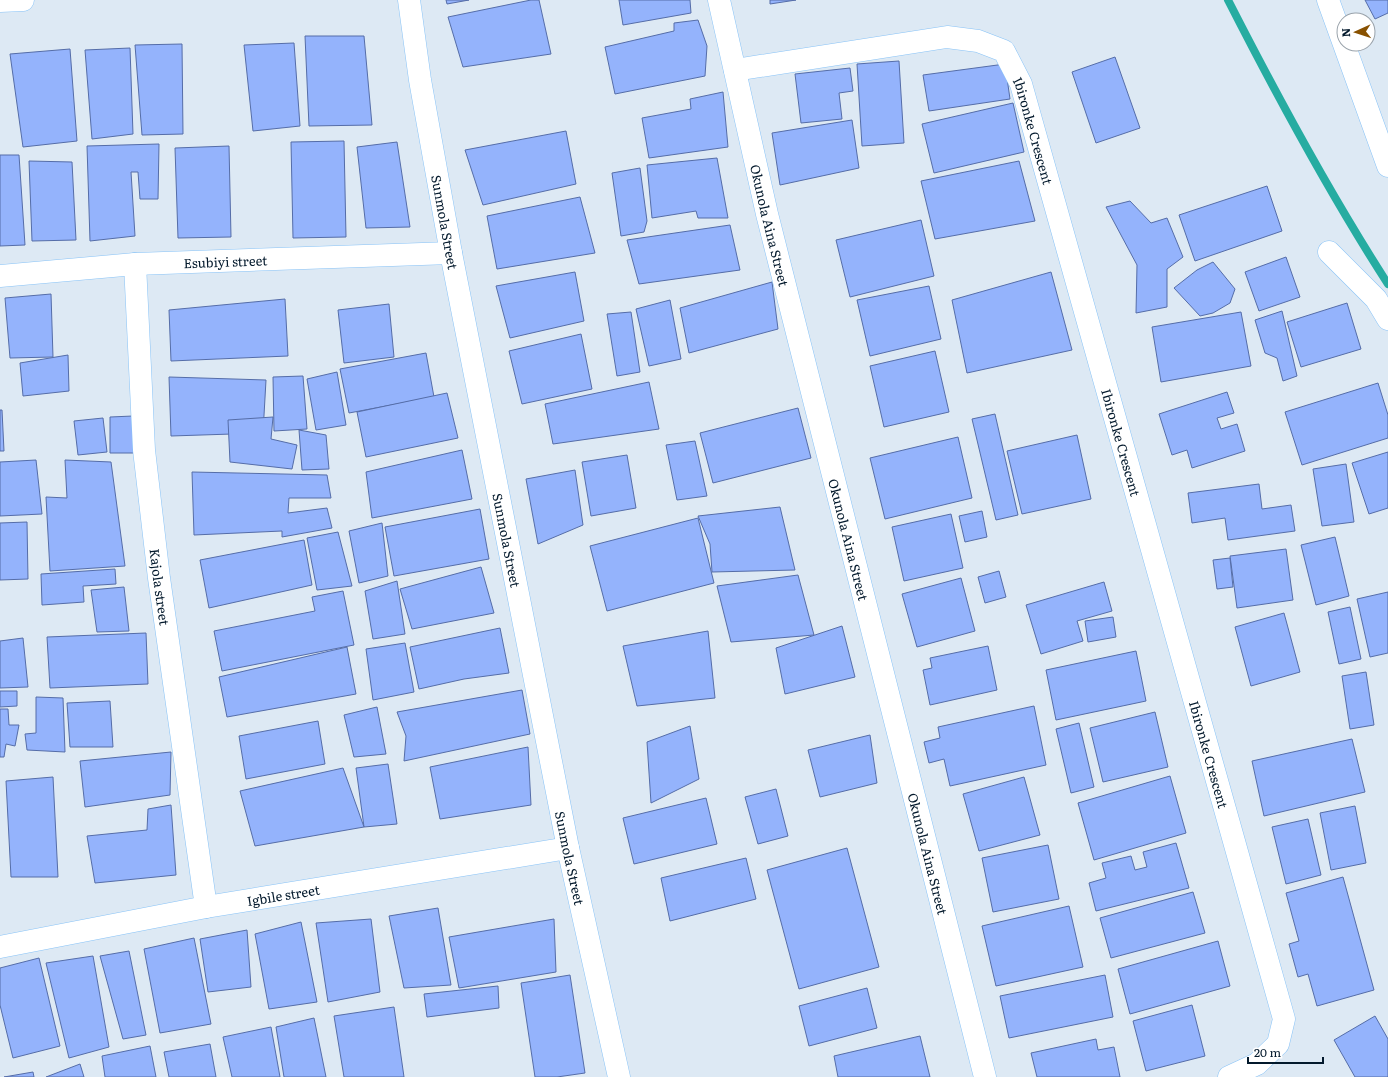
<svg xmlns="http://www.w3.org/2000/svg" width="1388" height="1077" viewBox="0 0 1388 1077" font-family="Literata,serif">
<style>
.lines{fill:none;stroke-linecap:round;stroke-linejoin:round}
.stream{stroke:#26aca1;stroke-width:8}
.building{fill:#94b3fc;stroke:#556da8}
.minor-casing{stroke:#88c3f7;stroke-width:23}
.minor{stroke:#fff;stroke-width:22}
.labels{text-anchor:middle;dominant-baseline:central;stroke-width:3.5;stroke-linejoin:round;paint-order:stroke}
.street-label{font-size:13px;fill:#03192c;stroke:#fff}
</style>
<rect width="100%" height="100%" fill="#dde9f4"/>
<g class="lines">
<path class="stream" d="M 1228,0 C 1277,96 1329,193 1388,284"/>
</g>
<g class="building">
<path d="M 446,0 L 469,0 L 447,4 Z"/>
<path d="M 531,0 L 539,0 L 551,54 L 463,67 L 448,17 Z"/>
<path d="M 619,0 L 690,0 L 691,13 L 623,25 Z"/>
<path d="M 770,0 L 796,0 L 770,4 Z"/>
<path d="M 1365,0 L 1388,0 L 1388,13 L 1375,19 Z"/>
<path d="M 698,20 L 707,46 L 705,76 L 615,94 L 605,47 L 674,31 L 674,23 Z"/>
<path d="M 305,36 L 364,36 L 372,125 L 309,126 Z"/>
<path d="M 294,43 L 300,126 L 253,131 L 244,45 Z"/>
<path d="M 182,44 L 183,134 L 142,135 L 135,45 Z"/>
<path d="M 130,48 L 133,134 L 92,139 L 85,50 Z"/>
<path d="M 70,49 L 77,141 L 23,147 L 10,54 Z"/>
<path d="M 1115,57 L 1140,128 L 1096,143 L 1072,72 Z"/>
<path d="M 899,61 L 904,143 L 862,146 L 857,64 Z"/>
<path d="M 1005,64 L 1010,99 L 929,111 L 923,75 Z"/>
<path d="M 850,68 L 853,91 L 839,93 L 842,119 L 801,123 L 795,74 Z"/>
<path d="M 723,92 L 728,147 L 649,158 L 642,118 L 691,109 L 690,99 Z"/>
<path d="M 1013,103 L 1024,152 L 934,173 L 922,124 Z"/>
<path d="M 852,120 L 859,168 L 780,185 L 772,133 Z"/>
<path d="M 566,131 L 576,184 L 483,205 L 465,150 Z"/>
<path d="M 344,141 L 346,237 L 293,238 L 291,142 Z"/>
<path d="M 397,142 L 410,227 L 366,228 L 357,147 Z"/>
<path d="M 159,144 L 158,199 L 140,199 L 138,172 L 131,172 L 135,236 L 90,241 L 87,146 Z"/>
<path d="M 229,146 L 231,237 L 178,238 L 175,148 Z"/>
<path d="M 0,155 L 19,155 L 25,245 L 0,246 Z"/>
<path d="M 717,158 L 728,218 L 698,218 L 696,211 L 652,218 L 647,165 Z"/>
<path d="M 29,161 L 72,162 L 76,240 L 32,241 Z"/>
<path d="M 1019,161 L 1035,221 L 935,239 L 921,181 Z"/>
<path d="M 640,168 L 647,221 L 644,232 L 621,236 L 612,173 Z"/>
<path d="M 1267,186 L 1282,231 L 1195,261 L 1179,215 Z"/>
<path d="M 580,197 L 595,253 L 497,269 L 487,216 Z"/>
<path d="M 1130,201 L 1151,223 L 1167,218 L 1183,257 L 1167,269 L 1167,307 L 1136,313 L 1137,265 L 1106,207 Z"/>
<path d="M 921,220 L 934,276 L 850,297 L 836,240 Z"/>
<path d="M 730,225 L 740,270 L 639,284 L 627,240 Z"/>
<path d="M 1286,257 L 1300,297 L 1259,311 L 1245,272 Z"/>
<path d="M 1213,262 L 1235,289 L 1230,303 L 1213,313 L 1200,316 L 1174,288 L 1197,270 Z"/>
<path d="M 575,272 L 584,321 L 510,338 L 496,286 Z"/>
<path d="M 1051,272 L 1072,350 L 967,373 L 952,300 Z"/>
<path d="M 772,282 L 778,329 L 689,353 L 680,308 Z"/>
<path d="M 929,286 L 941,339 L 870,356 L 857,300 Z"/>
<path d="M 51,294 L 53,357 L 10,358 L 5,298 Z"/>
<path d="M 285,299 L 288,356 L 171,361 L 169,310 Z"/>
<path d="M 670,300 L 681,359 L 649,366 L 636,309 Z"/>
<path d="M 1347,303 L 1361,349 L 1301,367 L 1287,322 Z"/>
<path d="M 389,304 L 394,357 L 344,363 L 338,310 Z"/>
<path d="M 1282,311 L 1297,376 L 1283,381 L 1277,358 L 1265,353 L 1255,320 Z"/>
<path d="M 631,312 L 640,372 L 617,376 L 607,314 Z"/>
<path d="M 1241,312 L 1251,366 L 1161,382 L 1152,327 Z"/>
<path d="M 581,334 L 592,389 L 522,404 L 509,351 Z"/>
<path d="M 935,351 L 949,412 L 884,427 L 870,366 Z"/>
<path d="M 426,353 L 434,397 L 349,413 L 340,369 Z"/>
<path d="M 68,355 L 69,391 L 23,396 L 20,363 Z"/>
<path d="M 337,372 L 346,425 L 316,430 L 307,379 Z"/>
<path d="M 303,376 L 307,429 L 274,431 L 273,377 Z"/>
<path d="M 169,377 L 266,380 L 263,433 L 171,436 Z"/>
<path d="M 649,382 L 659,429 L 553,444 L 545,404 Z"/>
<path d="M 1378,383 L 1388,415 L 1388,438 L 1302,465 L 1285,412 Z"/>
<path d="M 1227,392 L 1234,413 L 1217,418 L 1221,429 L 1237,424 L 1245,451 L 1192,468 L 1187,450 L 1172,455 L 1159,414 Z"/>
<path d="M 447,393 L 458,438 L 366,457 L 357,412 Z"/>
<path d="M 798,408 L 811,458 L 713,483 L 700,433 Z"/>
<path d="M 0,410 L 2,410 L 4,451 L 0,451 Z"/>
<path d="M 995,414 L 1018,515 L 996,520 L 972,419 Z"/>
<path d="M 133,416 L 134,453 L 110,453 L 110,417 Z"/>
<path d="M 273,417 L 271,439 L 297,445 L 292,469 L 230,462 L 228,420 Z"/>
<path d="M 103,418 L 107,452 L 78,455 L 74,421 Z"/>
<path d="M 299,430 L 326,435 L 329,469 L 302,470 Z"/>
<path d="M 1077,435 L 1091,499 L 1022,514 L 1007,451 Z"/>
<path d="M 958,437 L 972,498 L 885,519 L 870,458 Z"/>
<path d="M 695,441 L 707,496 L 677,500 L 666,445 Z"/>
<path d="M 462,450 L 472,499 L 372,518 L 366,472 Z"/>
<path d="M 1388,452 L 1388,508 L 1369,514 L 1352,463 Z"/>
<path d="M 627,455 L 636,508 L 591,516 L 582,462 Z"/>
<path d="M 36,460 L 42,514 L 0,516 L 0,462 Z"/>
<path d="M 65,460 L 111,462 L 125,566 L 50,571 L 46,497 L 67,498 Z"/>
<path d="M 1346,464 L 1354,522 L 1322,526 L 1313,469 Z"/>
<path d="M 575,470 L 583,525 L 538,544 L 526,479 Z"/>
<path d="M 192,472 L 327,475 L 331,498 L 289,498 L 288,513 L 327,508 L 332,528 L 282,537 L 282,531 L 194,535 Z"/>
<path d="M 1259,484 L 1262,509 L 1291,505 L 1295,531 L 1228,540 L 1225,518 L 1192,523 L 1188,493 Z"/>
<path d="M 780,507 L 795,570 L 712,572 L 710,544 L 698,516 Z"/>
<path d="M 480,509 L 489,559 L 394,576 L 385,527 Z"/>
<path d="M 982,511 L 987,537 L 965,542 L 959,516 Z"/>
<path d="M 951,514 L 963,568 L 904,581 L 892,527 Z"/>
<path d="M 698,518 L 714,583 L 607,611 L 590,546 Z"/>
<path d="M 27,522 L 28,579 L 0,580 L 0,523 Z"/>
<path d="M 382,523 L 388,576 L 359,583 L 349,531 Z"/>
<path d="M 338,532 L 352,586 L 317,590 L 307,538 Z"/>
<path d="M 1335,537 L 1349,596 L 1316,605 L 1301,545 Z"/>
<path d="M 304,540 L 312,585 L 209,608 L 200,560 Z"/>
<path d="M 1286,549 L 1293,600 L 1237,608 L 1230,556 Z"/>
<path d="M 1230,558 L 1233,587 L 1217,589 L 1213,560 Z"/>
<path d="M 481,567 L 494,613 L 412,629 L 400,589 Z"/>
<path d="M 115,569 L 116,584 L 83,586 L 84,602 L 42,605 L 41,574 Z"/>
<path d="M 999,571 L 1006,597 L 985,603 L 978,577 Z"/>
<path d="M 798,575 L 814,635 L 731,642 L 717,586 Z"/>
<path d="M 961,578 L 975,631 L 917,647 L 902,594 Z"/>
<path d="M 397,581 L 405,634 L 373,639 L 365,591 Z"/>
<path d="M 1104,582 L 1112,611 L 1077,621 L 1083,641 L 1041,654 L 1026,605 Z"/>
<path d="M 124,587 L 129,631 L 97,632 L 91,590 Z"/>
<path d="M 343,591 L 354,645 L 222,671 L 214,631 L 315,611 L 312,597 Z"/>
<path d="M 1388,592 L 1388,653 L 1370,657 L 1357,599 Z"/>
<path d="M 1350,607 L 1361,659 L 1339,664 L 1328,612 Z"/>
<path d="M 1284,613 L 1300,672 L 1251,686 L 1235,627 Z"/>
<path d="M 1113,617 L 1116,637 L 1088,642 L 1085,621 Z"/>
<path d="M 842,626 L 855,677 L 785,694 L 776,648 Z"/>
<path d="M 500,628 L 509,673 L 464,679 L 419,689 L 410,647 Z"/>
<path d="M 708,631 L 715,698 L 637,706 L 623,646 Z"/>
<path d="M 146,633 L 148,684 L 50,688 L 47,637 Z"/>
<path d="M 23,638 L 28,687 L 0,688 L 0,641 Z"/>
<path d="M 405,643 L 414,692 L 373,700 L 366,649 Z"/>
<path d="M 988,646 L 997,690 L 930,705 L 923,670 L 932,668 L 930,658 Z"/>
<path d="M 347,647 L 356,694 L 227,717 L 219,677 Z"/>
<path d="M 1136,651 L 1146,701 L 1056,720 L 1046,670 Z"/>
<path d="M 1366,672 L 1374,725 L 1350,729 L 1342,676 Z"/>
<path d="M 522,690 L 530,734 L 404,761 L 406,736 L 397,712 Z"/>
<path d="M 0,691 L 17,691 L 17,706 L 0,707 Z"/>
<path d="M 36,697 L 63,698 L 65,752 L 27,750 L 25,734 L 36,733 Z"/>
<path d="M 110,701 L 113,747 L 70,747 L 67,703 Z"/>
<path d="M 1034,706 L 1046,765 L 950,786 L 944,759 L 929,763 L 924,742 L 940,738 L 938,727 Z"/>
<path d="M 377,707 L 386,754 L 354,757 L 344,715 Z"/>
<path d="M 0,709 L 8,709 L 9,725 L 19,725 L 15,746 L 6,744 L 4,757 L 0,757 Z"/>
<path d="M 1155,712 L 1168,767 L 1103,782 L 1090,728 Z"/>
<path d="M 318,721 L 325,764 L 246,779 L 239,736 Z"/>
<path d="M 1079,723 L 1094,787 L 1071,793 L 1056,729 Z"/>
<path d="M 690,726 L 699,779 L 651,803 L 647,742 Z"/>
<path d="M 870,735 L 877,783 L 820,797 L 808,750 Z"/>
<path d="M 1352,739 L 1365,792 L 1264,816 L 1252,761 Z"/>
<path d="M 528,747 L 531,805 L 440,819 L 430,767 Z"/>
<path d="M 171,752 L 170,795 L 85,807 L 80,761 Z"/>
<path d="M 388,764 L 397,824 L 364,827 L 356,768 Z"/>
<path d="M 343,768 L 364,827 L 255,846 L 240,791 Z"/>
<path d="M 1170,776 L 1186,833 L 1094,860 L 1078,803 Z"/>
<path d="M 53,777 L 58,877 L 11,877 L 6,781 Z"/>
<path d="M 1024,777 L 1040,835 L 979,851 L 963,794 Z"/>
<path d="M 776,789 L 788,836 L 758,844 L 745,797 Z"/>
<path d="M 706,798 L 717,844 L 634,864 L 623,818 Z"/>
<path d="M 171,805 L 176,875 L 95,883 L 87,836 L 147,830 L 148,809 Z"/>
<path d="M 1355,806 L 1366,863 L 1331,870 L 1320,813 Z"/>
<path d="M 1308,819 L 1321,875 L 1286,884 L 1272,827 Z"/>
<path d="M 1176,843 L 1189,888 L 1096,911 L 1089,883 L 1106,878 L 1102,863 L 1131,856 L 1135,870 L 1147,867 L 1143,852 Z"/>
<path d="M 1048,845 L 1059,899 L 993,912 L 982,858 Z"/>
<path d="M 847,848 L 879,967 L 799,989 L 767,870 Z"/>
<path d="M 746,858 L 756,899 L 670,921 L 661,878 Z"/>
<path d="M 1343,877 L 1374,990 L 1317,1006 L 1308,974 L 1298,977 L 1289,944 L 1299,941 L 1286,893 Z"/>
<path d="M 1193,892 L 1205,933 L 1111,958 L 1100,918 Z"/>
<path d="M 1069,906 L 1083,967 L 996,986 L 982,926 Z"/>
<path d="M 438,908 L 451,985 L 404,988 L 389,916 Z"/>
<path d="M 371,919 L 380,992 L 328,1002 L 316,923 Z"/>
<path d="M 554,919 L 556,972 L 459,988 L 449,937 Z"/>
<path d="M 301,922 L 317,1002 L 269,1009 L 255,934 Z"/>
<path d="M 247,930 L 251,987 L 208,992 L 200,939 Z"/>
<path d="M 194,938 L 211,1024 L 160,1033 L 144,949 Z"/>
<path d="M 1218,941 L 1230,986 L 1130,1014 L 1118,969 Z"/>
<path d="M 129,951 L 146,1035 L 123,1039 L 100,956 Z"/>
<path d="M 93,956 L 109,1047 L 69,1058 L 46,963 Z"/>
<path d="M 39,958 L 60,1046 L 13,1058 L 0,1005 L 0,968 Z"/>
<path d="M 570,975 L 585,1073 L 557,1077 L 535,1077 L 521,983 Z"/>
<path d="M 1105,975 L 1113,1017 L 1009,1038 L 1000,996 Z"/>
<path d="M 498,986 L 499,1008 L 427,1017 L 424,994 Z"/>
<path d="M 867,988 L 877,1028 L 809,1046 L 799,1006 Z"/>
<path d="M 1192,1005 L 1205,1056 L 1146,1071 L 1133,1021 Z"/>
<path d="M 394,1007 L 404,1077 L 344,1077 L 334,1016 Z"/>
<path d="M 1375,1016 L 1388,1039 L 1388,1077 L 1355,1077 L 1334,1040 Z"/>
<path d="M 314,1018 L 326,1077 L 284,1077 L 276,1027 Z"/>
<path d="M 271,1027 L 280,1077 L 232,1077 L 223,1037 Z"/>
<path d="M 920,1036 L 930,1077 L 838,1077 L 834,1056 Z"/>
<path d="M 1096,1039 L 1098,1050 L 1114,1047 L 1120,1077 L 1037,1077 L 1031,1053 Z"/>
<path d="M 210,1044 L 216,1077 L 169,1077 L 164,1052 Z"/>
<path d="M 150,1046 L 156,1077 L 105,1077 L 102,1056 Z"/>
<path d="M 80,1064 L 84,1077 L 46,1077 Z"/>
<path d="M 33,1072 L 34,1077 L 4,1077 Z"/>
</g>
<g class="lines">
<g class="minor-casing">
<g id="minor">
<path id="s1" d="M 409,0 L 420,80 L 451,253 L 568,848 L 619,1077"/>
<path id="s2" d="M 719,0 L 767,214 L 985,1077"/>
<path d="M 1328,0 L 1388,166"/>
<path d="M 0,1 L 23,0"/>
<path id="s3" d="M 735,70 L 947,37 L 978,41 L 1004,51 L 1021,84 L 1284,1019 L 1278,1044 L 1257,1064 L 1229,1077"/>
<path d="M 1329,252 L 1376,299 L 1388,319"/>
<path id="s4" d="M 135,264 L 144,450 L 159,578 L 206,907"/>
<path id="s5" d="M 0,276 L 135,264 L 451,253"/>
<path id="s6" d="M 0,947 L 206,907 L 568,848"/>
</g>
</g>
<use href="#minor" class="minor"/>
</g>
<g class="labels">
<g class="street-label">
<text stroke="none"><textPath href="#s3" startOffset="359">Ibironke Crescent</textPath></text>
<text stroke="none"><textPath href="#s1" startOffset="225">Sunmola Street</textPath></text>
<text stroke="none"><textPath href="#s2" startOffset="231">Okunola Aina Street</textPath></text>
<text stroke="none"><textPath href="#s5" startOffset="226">Esubiyi street</textPath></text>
<text stroke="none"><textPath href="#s3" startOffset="683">Ibironke Crescent</textPath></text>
<text stroke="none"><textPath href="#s2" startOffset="555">Okunola Aina Street</textPath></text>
<text stroke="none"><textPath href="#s1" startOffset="549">Sunmola Street</textPath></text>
<text stroke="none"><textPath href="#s4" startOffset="324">Kajola street</textPath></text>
<text stroke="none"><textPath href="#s3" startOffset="1007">Ibironke Crescent</textPath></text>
<text stroke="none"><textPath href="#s2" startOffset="879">Okunola Aina Street</textPath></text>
<text stroke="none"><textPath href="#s1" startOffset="873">Sunmola Street</textPath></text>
<text stroke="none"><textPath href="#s6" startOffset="288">Igbile street</textPath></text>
</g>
</g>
<g transform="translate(1356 32) rotate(267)"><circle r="19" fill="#ffffff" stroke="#9aa3ab"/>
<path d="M0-3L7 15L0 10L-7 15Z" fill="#885100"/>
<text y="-6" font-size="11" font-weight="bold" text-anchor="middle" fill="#03192c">N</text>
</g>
<path d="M1248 1057v6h75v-6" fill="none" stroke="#03192c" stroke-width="2"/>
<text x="1254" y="1057" font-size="12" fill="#03192c" stroke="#ffffff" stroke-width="3" paint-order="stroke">20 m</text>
</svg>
